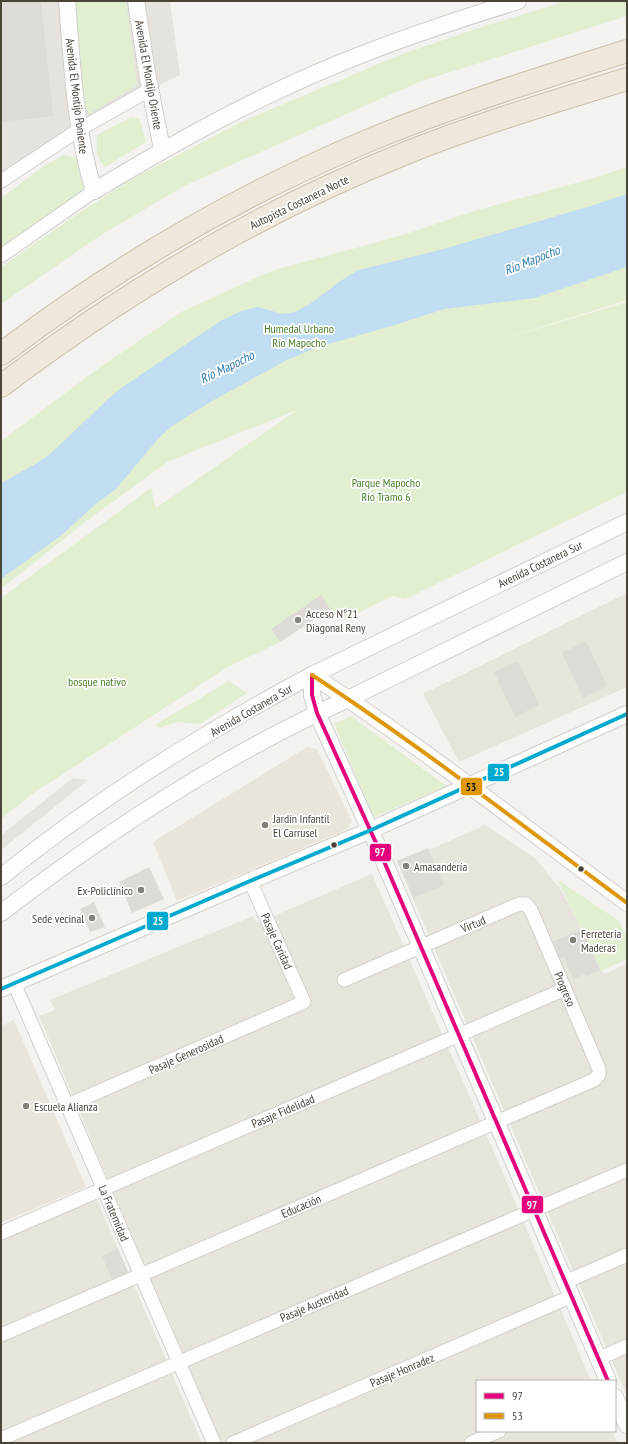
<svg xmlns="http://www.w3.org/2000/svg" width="628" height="1444" viewBox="0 0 628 1444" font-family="'PT Sans Narrow',sans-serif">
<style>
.residential{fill:#e7e4dc}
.industrial{fill:#e6e2de}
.education{fill:#eae5da}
.green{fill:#e1eecf}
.parking{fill:#e6e3df}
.water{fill:#c0ddf1}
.building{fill:#dedbd6}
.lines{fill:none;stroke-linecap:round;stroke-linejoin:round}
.minor-casing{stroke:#d2d0cb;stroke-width:15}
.tertiary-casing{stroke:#d2d0cb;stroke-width:18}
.motorway-casing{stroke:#ccbfa9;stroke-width:24}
.minor{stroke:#fdfdfc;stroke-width:13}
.tertiary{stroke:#fdfdfc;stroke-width:16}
.motorway{stroke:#ede8db;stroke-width:22}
.bus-1-casing{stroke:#fff;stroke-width:7}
.bus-2-casing{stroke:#fff;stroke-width:7}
.bus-3-casing{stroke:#fff;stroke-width:7}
.bus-1{stroke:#e5007d;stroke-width:4}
.bus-2{stroke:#dd9709;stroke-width:4}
.bus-3{stroke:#00a9ce;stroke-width:4}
.poi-dot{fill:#868178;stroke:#fff;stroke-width:1.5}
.bus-dot{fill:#4b4439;stroke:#fff;stroke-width:1.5}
.labels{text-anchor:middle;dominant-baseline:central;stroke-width:3.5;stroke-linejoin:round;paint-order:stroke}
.street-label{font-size:12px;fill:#4b4439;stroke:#fff}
.park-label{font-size:12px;fill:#4a7f2a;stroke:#fff}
.poi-label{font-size:12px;fill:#4b4439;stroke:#fff;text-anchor:start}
.water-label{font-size:13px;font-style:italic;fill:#2e7ab2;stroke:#fff}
.line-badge{stroke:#fff;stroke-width:1.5}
.badge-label{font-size:11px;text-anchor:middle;font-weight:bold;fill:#fff}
.pale-badge-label{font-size:11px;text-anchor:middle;font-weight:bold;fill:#111}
</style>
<rect width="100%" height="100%" fill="#f4f2ee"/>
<g class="residential">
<path d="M 627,593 L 627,687 L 459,762 L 423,694 Z"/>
<path d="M 485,825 L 536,859 L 562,891 L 604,974 L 627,964 L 627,1396 L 398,864 Z"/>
<path d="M 372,874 L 494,1152 L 591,1381 L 477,1381 L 477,1431 L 612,1431 L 618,1443 L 222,1443 L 113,1191 L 39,1016 L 55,1010 L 50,1000 L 253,916 L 257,923 Z"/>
<path d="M 96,1198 L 202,1443 L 1,1443 L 1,1239 Z"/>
</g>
<path class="industrial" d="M 1,1 L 170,1 L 180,75 L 70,130 L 1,178 Z"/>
<g class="education">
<path d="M 307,747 L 317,749 L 352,821 L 348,829 L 177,901 L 153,842 Z"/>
<path d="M 14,1020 L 86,1187 L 1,1223 L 1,1026 Z"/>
</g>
<g class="green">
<path d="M 74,1 L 126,1 L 137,85 L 89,114 L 84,104 Z"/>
<path d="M 567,1 L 627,1 L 627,16 L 419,82 L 186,185 L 101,235 L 1,304 L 1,267 L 76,215 L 134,178 L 241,122 L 402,54 L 485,26 Z"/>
<path d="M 131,117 L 137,118 L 140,120 L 146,142 L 105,167 C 96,159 96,147 97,135 Z"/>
<path d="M 64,155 L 77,158 L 84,190 L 1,247 L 1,198 L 44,166 Z"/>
<path d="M 627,167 L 627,300 L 487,344 L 627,302 L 627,492 L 405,599 L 393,596 L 347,618 L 326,612 L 280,642 L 226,668 L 32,794 L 1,819 L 1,598 L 151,488 L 156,508 L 297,410 L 169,461 L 89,519 L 1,589 L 1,441 L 99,368 L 183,311 L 274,270 L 356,248 L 409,233 L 474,211 L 594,178 Z"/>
<path d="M 229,681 L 247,693 L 200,724 L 176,722 L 160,728 L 155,725 Z"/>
<path d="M 351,716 L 446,786 L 374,817 L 334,724 Z"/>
<path d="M 558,880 L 619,921 L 627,938 L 627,959 L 601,971 Z"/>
</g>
<path class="parking" d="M 73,778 L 88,780 L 1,850 L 1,835 Z"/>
<path class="water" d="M 627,194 L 627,267 L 535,298 L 444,309 L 395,325 L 318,347 L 287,360 L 212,401 L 172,426 L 158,439 L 115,490 L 98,502 L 63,534 L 1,579 L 1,483 L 32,466 L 49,455 L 109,398 L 124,386 L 222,320 L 244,310 L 258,307 L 282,314 L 295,312 L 310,304 L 339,282 L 358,270 L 440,250 L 594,205 Z"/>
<g class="building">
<path d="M 1,1 L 41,1 L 53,116 L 1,122 Z"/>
<path d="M 321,595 L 330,609 L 280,642 L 271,629 Z"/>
<path d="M 586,641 L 607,686 L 583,698 L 562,653 Z"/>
<path d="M 518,661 L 539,705 L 515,717 L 494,672 Z"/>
<path d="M 428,848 L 444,885 L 414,898 L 397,861 Z"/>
<path d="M 149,867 L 164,899 L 132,913 L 119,882 Z"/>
<path d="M 94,902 L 105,927 L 90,932 L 80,909 Z"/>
<path d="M 582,929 L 600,970 L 586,976 L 585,974 L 573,979 L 564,957 L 560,958 L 553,942 Z"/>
<path d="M 118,1249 L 128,1272 L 112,1279 L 102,1256 Z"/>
</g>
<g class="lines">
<g class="minor-casing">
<g id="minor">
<path d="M 1,181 L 80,129 L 151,89"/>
<path d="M 1,256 L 94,191"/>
<path d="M 14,983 L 214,1443"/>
<path d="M 68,1105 L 304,1002 L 250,881"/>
<path d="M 1,1233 L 565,989"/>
<path d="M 565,1282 L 627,1255"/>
<path d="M 1,1335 L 594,1080 L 599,1075 L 599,1069 L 531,910 L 526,904 L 519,904 L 344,980"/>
<path d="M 598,1359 L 627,1346"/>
<path d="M 1,1439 L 627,1170"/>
<path d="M 233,1443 L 572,1296"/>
<path d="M 471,1443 L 499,1431"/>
</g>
</g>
<g class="tertiary-casing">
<g id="tertiary">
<path d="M 67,1 C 72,64 75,130 94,191 C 180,139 269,90 363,54 C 414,34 466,17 518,1"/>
<path d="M 136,1 L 147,73 L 162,149"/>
<path d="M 312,675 L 312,695 L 317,713 L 377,845 L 608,1381"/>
<path d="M 312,675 C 420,746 523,826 627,903"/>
<path d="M 1,877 C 97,799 203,733 312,675 L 627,522"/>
<path d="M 1,913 C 109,830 224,755 348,699 L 627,562"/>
<path d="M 1,989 L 250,881 L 371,830 L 627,714"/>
<path d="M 615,1397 L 627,1425"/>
</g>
</g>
<g class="motorway-casing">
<g id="motorway">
<path d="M 1,354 C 113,269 235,197 365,142 C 450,106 539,79 627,51"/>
<path d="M 1,386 C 125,292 261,211 406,153 C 478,124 553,102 627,79"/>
</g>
</g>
<use href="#minor" class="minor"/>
<use href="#tertiary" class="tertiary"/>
<use href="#motorway" class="motorway"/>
<g class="bus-1-casing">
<path id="bus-1" d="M 312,675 L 312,695 L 317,713 L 377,845 L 608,1381"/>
</g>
<g class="bus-2-casing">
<path id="bus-2" d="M 312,675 C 420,746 523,826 627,903"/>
</g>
<g class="bus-3-casing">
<path id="bus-3" d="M 1,989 L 250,881 L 371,830 L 627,714"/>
</g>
<use href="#bus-1" class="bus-1"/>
<use href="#bus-2" class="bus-2"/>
<use href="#bus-3" class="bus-3"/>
</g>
<g class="poi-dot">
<circle cx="298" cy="620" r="4"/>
<circle cx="265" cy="825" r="4"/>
<circle cx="406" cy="866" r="4"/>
<circle cx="141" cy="890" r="4"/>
<circle cx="92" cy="918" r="4"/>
<circle cx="573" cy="940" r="4"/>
<circle cx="26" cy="1106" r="4"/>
</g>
<g class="bus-dot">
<circle cx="334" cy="845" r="3.5"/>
<circle cx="581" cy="869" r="3.5"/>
</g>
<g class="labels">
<g class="street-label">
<text transform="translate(149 75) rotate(80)">Avenida El Montijo Oriente</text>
<text transform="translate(77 96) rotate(83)">Avenida El Montijo Poniente</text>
<text transform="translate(299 202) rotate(-26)">Autopista Costanera Norte</text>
<text transform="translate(540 564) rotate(-26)">Avenida Costanera Sur</text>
<text transform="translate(251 710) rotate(-30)">Avenida Costanera Sur</text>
<text transform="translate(473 924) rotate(-23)">Virtud</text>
<text transform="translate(277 941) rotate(66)">Pasaje Caridad</text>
<text transform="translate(565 989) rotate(67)">Progreso</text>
<text transform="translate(186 1054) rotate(-24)">Pasaje Generosidad</text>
<text transform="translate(283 1111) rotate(-23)">Pasaje Fidelidad</text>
<text transform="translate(301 1206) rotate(-23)">Educación</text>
<text transform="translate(114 1213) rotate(67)">La Fraternidad</text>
<text transform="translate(314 1304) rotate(-23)">Pasaje Austeridad</text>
<text transform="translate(402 1370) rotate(-23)">Pasaje Honradez</text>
</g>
<g class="park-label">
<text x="299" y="328">Humedal Urbano<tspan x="299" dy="14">Río Mapocho</tspan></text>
<text x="386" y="482">Parque Mapocho<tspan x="386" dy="14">Río Tramo 6</tspan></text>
<text x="97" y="681">bosque nativo</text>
</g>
<g class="poi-label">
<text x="306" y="613">Acceso N°21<tspan x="306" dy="14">Diagonal Reny</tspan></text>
<text x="273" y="818">Jardín Infantil<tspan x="273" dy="14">El Carrusel</tspan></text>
<text x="414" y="866">Amasandería</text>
<text x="133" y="890" text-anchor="end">Ex-Policlínico</text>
<text x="84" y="918" text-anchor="end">Sede vecinal</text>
<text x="581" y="933">Ferretería<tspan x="581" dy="14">Maderas</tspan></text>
<text x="34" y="1106">Escuela Alianza</text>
</g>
<g class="water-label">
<text transform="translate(532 260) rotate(-22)">Río Mapocho</text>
<text transform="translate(227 367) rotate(-26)">Río Mapocho</text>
</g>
</g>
<g class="line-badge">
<rect x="487" y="763" width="23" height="19" rx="4" fill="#00a9ce"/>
<rect x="460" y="777" width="23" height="19" rx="4" fill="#dd9709"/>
<rect x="369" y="843" width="23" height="19" rx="4" fill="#e5007d"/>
<rect x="146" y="911" width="23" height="20" rx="4" fill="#00a9ce"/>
<rect x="521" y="1195" width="23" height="19" rx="4" fill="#e5007d"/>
</g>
<g class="badge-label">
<text x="499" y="776">25</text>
<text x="380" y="856">97</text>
<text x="158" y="925">25</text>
<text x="532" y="1209">97</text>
</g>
<g class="pale-badge-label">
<text x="471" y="791">53</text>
</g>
<rect width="628" height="1444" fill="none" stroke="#4b4439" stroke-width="4"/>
<rect x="476" y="1380" width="140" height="52" fill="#ffffff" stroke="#b7b4b0"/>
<rect x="484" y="1393" width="20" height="6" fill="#e5007d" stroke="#b7b4b0"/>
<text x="512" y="1400" font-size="12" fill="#4b4439">97</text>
<rect x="484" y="1413" width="20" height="6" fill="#dd9709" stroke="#b7b4b0"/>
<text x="512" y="1420" font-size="12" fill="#4b4439">53</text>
</svg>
